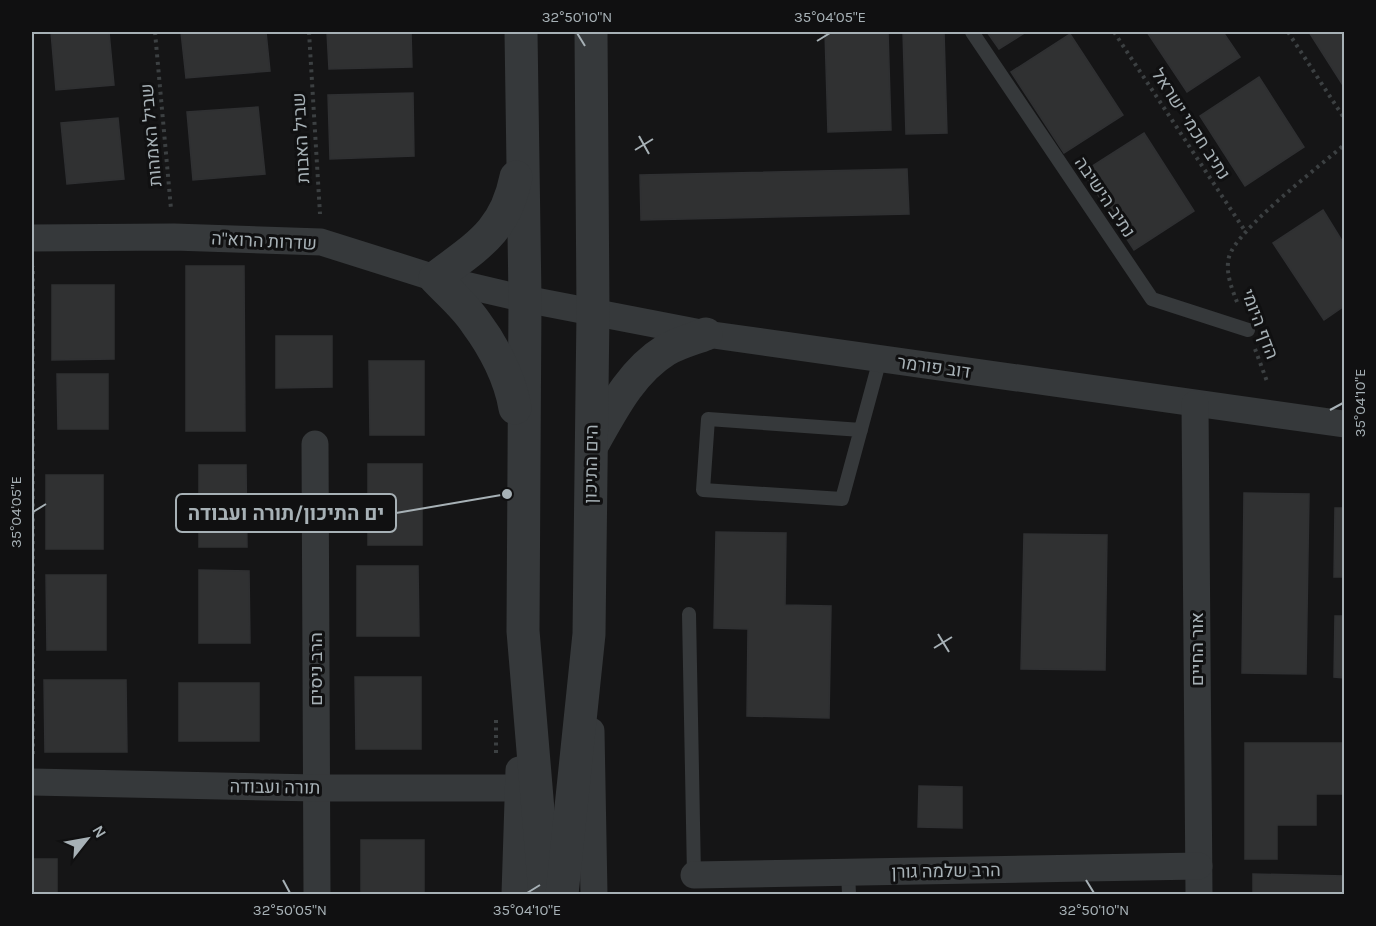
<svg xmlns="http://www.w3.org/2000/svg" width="1376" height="926" viewBox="0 0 1376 926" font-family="Karla,Heebo,sans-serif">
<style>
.building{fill:#303132;stroke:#2f3032;stroke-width:1.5}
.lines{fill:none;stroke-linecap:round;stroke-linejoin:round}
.path{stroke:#3c4042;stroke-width:4;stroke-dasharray:3 4.5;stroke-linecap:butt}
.service{stroke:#36393b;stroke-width:14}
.minor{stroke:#36393b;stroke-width:27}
.tertiary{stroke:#36393b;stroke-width:33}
.ticks{fill:none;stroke:#a7b1b6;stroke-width:2}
.labels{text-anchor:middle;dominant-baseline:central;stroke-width:6;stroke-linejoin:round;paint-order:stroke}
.street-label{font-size:18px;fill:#a7b1b6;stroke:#101011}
.leader{fill:none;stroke:#a7b1b6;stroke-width:2}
.callout-dot{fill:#a7b1b6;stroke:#101011;stroke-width:2}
.callout{fill:#101011;stroke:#a7b1b6;stroke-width:2}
.callout-label{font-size:20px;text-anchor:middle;font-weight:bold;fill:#a7b1b6}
.neatline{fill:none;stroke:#a7b1b6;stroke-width:2}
.ticks-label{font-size:15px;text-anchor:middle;fill:#a7b1b6}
</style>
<rect width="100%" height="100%" fill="#151516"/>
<g class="building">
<path d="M 51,32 L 109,32 L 114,85 L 56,90 Z"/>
<path d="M 181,32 L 266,32 L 270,71 L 186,78 Z"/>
<path d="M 327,32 L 411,32 L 412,67 L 329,69 Z"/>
<path d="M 825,32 L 888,32 L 891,130 L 828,132 Z"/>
<path d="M 903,32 L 944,32 L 947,133 L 906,134 Z"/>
<path d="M 987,32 L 1026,32 L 999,49 Z"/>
<path d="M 1147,32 L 1223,32 L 1240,57 L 1187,92 Z"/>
<path d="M 1309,32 L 1344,32 L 1344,87 Z"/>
<path d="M 1070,34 L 1123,115 L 1064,153 L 1011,72 Z"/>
<path d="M 1259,77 L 1304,147 L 1245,186 L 1200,116 Z"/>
<path d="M 413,93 L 414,156 L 330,159 L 328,95 Z"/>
<path d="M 258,107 L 265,174 L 193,180 L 187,112 Z"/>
<path d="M 118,118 L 124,179 L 67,184 L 61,123 Z"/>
<path d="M 1144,133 L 1194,211 L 1134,250 L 1083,172 Z"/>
<path d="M 907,169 L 909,214 L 641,220 L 640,175 Z"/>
<path d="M 1323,210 L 1344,244 L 1344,306 L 1324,320 L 1273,243 Z"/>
<path d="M 186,266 L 244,266 L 245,431 L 186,431 Z"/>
<path d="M 52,285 L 114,285 L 114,359 L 52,360 Z"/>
<path d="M 276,336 L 332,336 L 332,387 L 276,388 Z"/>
<path d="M 369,361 L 424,361 L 424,435 L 370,435 Z"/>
<path d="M 57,374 L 108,374 L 108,429 L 58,429 Z"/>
<rect x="368" y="464" width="54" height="81"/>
<path d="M 199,465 L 246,465 L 247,547 L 199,547 Z"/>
<rect x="46" y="475" width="57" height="74"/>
<path d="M 1244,493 L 1309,494 L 1306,674 L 1242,673 Z"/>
<path d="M 1335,508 L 1344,508 L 1344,577 L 1334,577 Z"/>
<path d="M 716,532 L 786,533 L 785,605 L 831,606 L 829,718 L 747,716 L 748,629 L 714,628 Z"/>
<path d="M 1024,534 L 1107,535 L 1105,670 L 1021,669 Z"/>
<path d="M 357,566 L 418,566 L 419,636 L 357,636 Z"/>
<path d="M 199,570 L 249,571 L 250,643 L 199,643 Z"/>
<path d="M 46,575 L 106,575 L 106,650 L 47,650 Z"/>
<path d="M 1335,616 L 1344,616 L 1344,678 L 1334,677 Z"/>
<path d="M 355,677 L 421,677 L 421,749 L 356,749 Z"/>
<path d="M 44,680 L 126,680 L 127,752 L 45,752 Z"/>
<rect x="179" y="683" width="80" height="58"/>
<path d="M 1245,743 L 1344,743 L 1344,794 L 1316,794 L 1316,825 L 1277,825 L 1277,859 L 1245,859 Z"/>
<path d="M 919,786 L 962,787 L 962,828 L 918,827 Z"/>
<rect x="361" y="840" width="63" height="54"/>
<rect x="32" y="859" width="25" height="35"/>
<path d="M 1253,874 L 1344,876 L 1344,894 L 1253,894 Z"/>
</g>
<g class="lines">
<g class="path">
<path d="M 155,32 L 171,209"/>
<path d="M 309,32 L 320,214"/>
<path d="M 1114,32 L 1245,231"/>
<path d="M 1288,32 L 1344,118"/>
<path d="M 1237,302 C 1232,289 1225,272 1229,257 C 1236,230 1320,166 1344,145"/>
<path d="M 1255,349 L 1268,384"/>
<path d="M 496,753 L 496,718"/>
<path d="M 33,754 L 33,266"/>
</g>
<g class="service">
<path d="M 972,32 L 1152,299 L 1248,330"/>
<path d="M 861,430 L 708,419 L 703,490 L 842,499 L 880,359"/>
<path d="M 689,614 L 694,875"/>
<path d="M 848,872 L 849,894"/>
</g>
<g class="minor">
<path d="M 32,238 L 174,237 L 321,242 L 435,278 L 525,299 L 706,334 L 1344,424"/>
<path d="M 1195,404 L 1199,894"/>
<path d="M 315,444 L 317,894"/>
<path d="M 591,731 L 594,894"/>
<path d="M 32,782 L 317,788 L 518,788"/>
<path d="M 694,875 L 1199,866"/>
<path d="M 515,894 L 519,770"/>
</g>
<g class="tertiary">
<path d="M 521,32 L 525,299 L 523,631 L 545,894"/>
<path d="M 515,408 C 510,378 494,347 476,323 C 465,306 448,292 435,278 C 477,246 505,232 516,177"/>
<path d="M 594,442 C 613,408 632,371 666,350 C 678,343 693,339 706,334"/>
<path d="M 562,894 L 589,634 L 593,312 L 591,32"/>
</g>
</g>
<path class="ticks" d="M 577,33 L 585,46M 817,41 L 830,33M 639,136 L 649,154M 635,150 L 653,139M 1330,410 L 1343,403M 33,512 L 46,504M 938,634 L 949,652M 934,648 L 952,637M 283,880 L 290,893M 1086,880 L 1094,893M 527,893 L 540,885"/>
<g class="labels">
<g class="street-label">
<text transform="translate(1191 124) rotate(57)">נתיב חכמי ישראל</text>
<text transform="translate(151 135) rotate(-95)">שביל האמהות</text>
<text transform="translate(301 138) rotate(-93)">שביל האבות</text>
<text transform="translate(1105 197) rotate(56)">נתיב הישיבה</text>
<text transform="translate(264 241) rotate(3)">שדרות הרוא"ה</text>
<text transform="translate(1260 324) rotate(69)">הדף היומי</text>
<text transform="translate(934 367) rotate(8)">דוב פורמר</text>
<text transform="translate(591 464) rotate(-89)">הים התיכון</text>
<text transform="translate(1197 649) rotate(-90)">אור החיים</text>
<text transform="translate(316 669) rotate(-90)">הרב ניסים</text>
<text transform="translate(275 787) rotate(1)">תורה ועבודה</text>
<text transform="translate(946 871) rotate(-1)">הרב שלמה גורן</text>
</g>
</g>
<path class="leader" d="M507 494L396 513"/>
<circle class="callout-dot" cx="507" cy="494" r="6"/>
<rect class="callout" x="176" y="494" width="220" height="38" rx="6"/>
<g class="callout-label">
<text x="286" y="520">ים התיכון/תורה ועבודה</text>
</g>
<rect width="1376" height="926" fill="none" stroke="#101011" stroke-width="66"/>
<g transform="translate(87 839) rotate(59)" stroke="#101011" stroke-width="4.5" paint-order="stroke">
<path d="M0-4.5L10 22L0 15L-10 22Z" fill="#a7b1b6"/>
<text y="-9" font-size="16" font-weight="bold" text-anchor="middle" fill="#a7b1b6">N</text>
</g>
<rect x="33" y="33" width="1310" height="860" class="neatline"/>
<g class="ticks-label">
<text x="577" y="22">32°50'10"N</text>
<text x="830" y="22">35°04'05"E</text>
<text transform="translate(1360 403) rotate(-90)" y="5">35°04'10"E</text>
<text transform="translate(16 512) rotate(-90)" y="5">35°04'05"E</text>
<text x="290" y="915">32°50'05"N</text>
<text x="527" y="915">35°04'10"E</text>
<text x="1094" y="915">32°50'10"N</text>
</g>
</svg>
